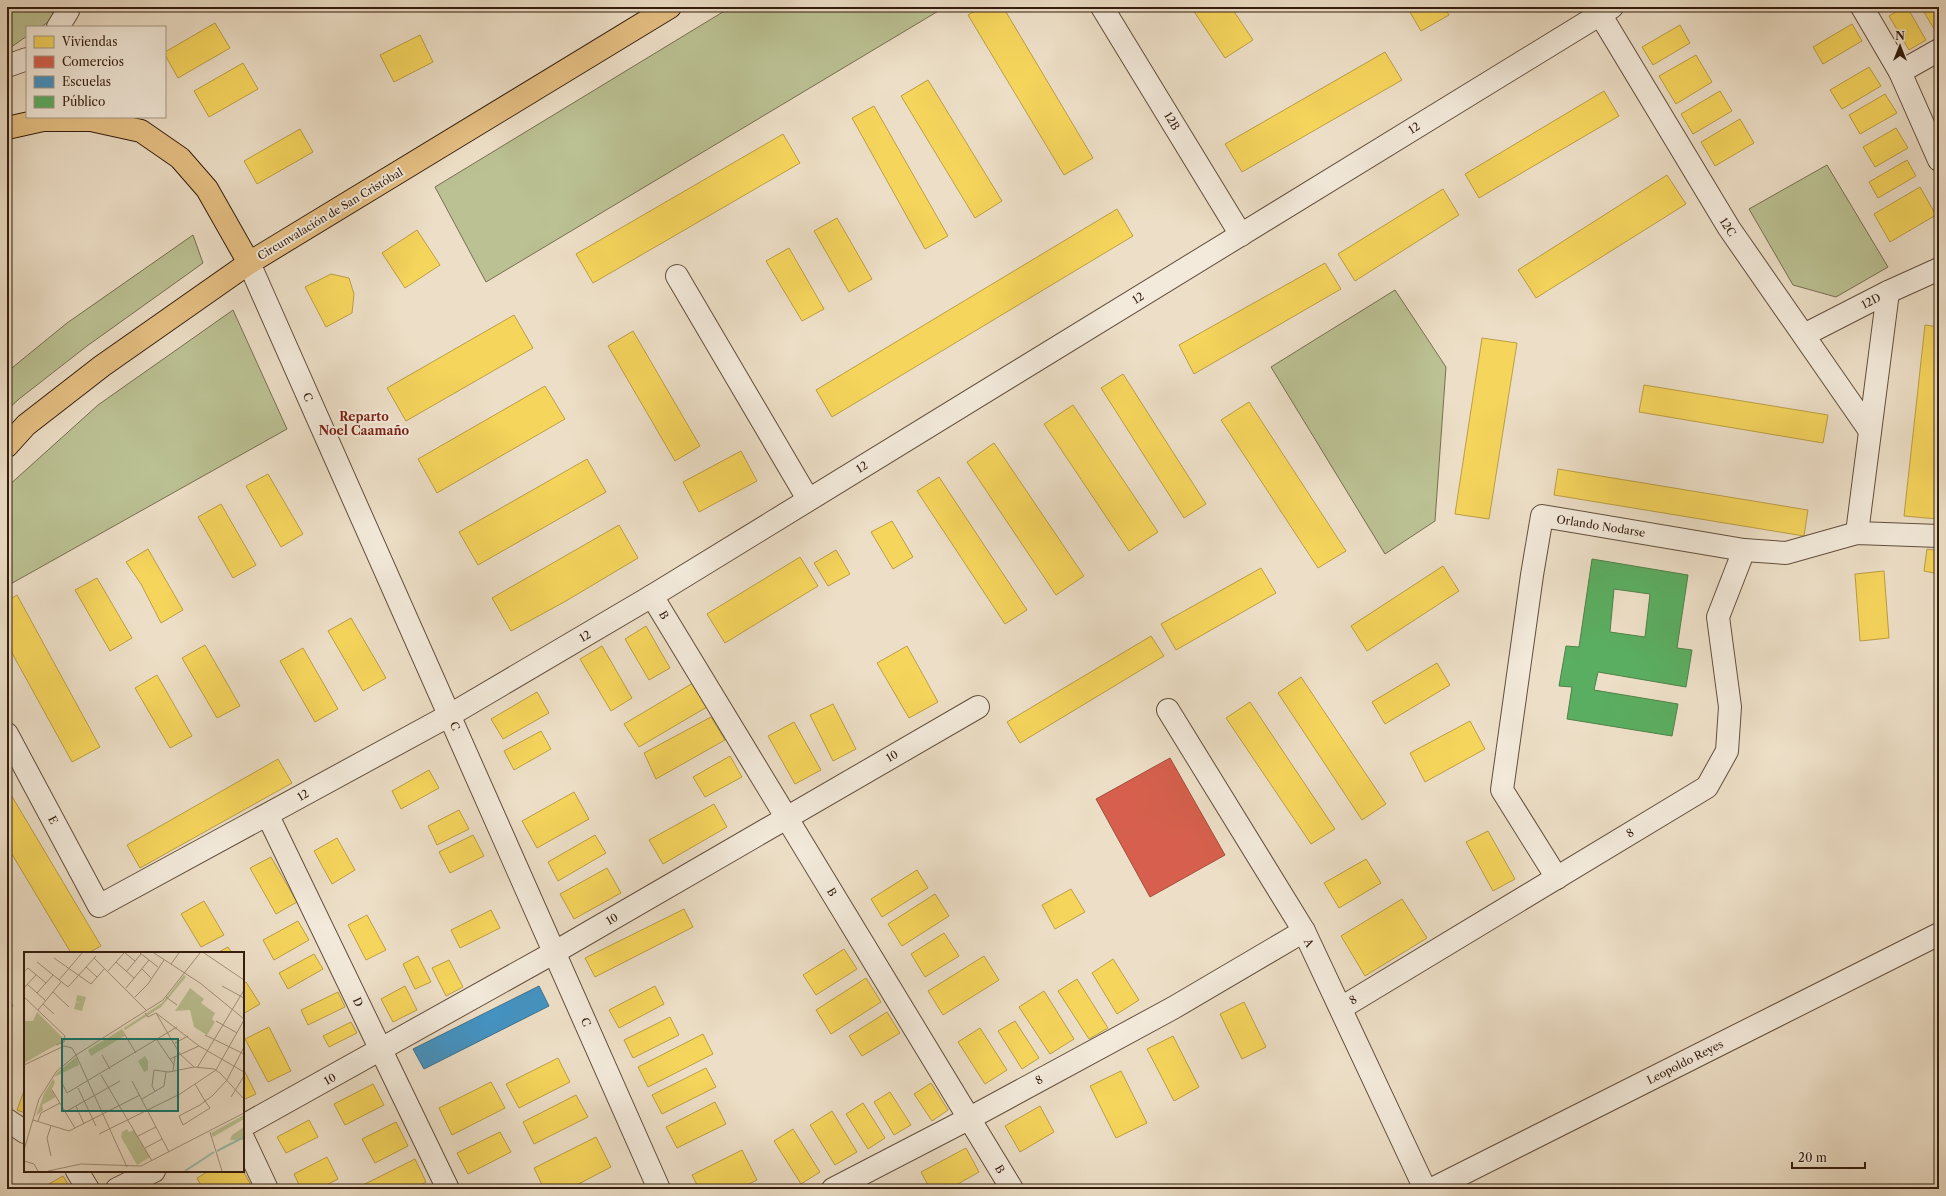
<svg xmlns="http://www.w3.org/2000/svg" width="1946" height="1196" viewBox="0 0 1946 1196" font-family="'Libre Caslon Text',serif">
<style>
.green{fill:#bbc193;stroke:#776f50}
.homes{fill:#f6d55c;stroke:#bc9e44}
.shops{fill:#d6604d;stroke:#a54c3a}
.schools{fill:#4393c3;stroke:#3e708c}
.public{fill:#5aae61;stroke:#4e8248;fill-rule:evenodd}
.lines{fill:none;stroke-linecap:round;stroke-linejoin:round}
.minor-casing{stroke:#624e3c;stroke-width:24}
.major-casing{stroke:#331d0d;stroke-width:24}
.minor{stroke:#f3eadb;stroke-width:22}
.major{stroke:#e6c084;stroke-width:22}
.labels{text-anchor:middle;dominant-baseline:central;stroke-width:4;stroke-linejoin:round;paint-order:stroke}
.street-label{font-size:11px;fill:#331d0d;stroke:#f3eadb}
.neighbourhood-label{font-size:12px;font-weight:bold;fill:#7a1f14;stroke:#f3eadb}
.inset-river{fill:none;stroke:#9abdaf;stroke-width:2}
.inset-road{fill:none;stroke:#a3917d;stroke-width:1}
.view{fill:#0f766e;fill-opacity:0.15;stroke:#0f766e;stroke-width:2}
.inset-edge{fill:none;stroke:#331d0d;stroke-width:2}
</style>
<rect width="100%" height="100%" fill="#eddfc7"/>
<filter id="stains"><feTurbulence type="fractalNoise" baseFrequency=".005" numOctaves="4"/><feColorMatrix values="0 0 0 0 .2 0 0 0 0 .09 0 0 0 0 .02 0 0 0 .5 -.17"/></filter>
<radialGradient id="worn" r=".72"><stop offset=".6" stop-color="#630" stop-opacity="0"/><stop offset="1" stop-color="#630" stop-opacity=".3"/></radialGradient>
<g class="green">
<path d="M 7,7 L 49,7 L 55,17 L 41,27 L 27,27 L 27,36 L 7,50 Z"/>
<path d="M 731,7 L 945,7 L 486,282 L 435,187 Z"/>
<path d="M 1827,165 L 1888,267 L 1836,297 L 1793,285 L 1749,209 Z"/>
<path d="M 193,235 L 203,263 L 87,346 L 19,399 L 7,410 L 7,372 L 67,323 Z"/>
<path d="M 1395,290 L 1446,367 L 1435,521 L 1385,554 L 1271,367 Z"/>
<path d="M 233,310 L 287,429 L 7,586 L 7,487 L 98,405 Z"/>
</g>
<g class="homes">
<path d="M 981,7 L 1003,7 L 1093,158 L 1064,175 L 968,15 Z"/>
<path d="M 1191,7 L 1231,7 L 1253,40 L 1225,58 Z"/>
<path d="M 1407,7 L 1444,7 L 1449,15 L 1421,31 Z"/>
<path d="M 1904,7 L 1907,7 L 1926,40 L 1909,50 L 1889,16 Z"/>
<path d="M 1921,7 L 1939,7 L 1939,33 L 1937,34 Z"/>
<path d="M 215,23 L 230,48 L 178,78 L 165,55 L 165,52 Z"/>
<path d="M 1852,24 L 1862,41 L 1823,64 L 1813,47 Z"/>
<path d="M 1680,25 L 1690,43 L 1653,65 L 1642,47 Z"/>
<path d="M 420,35 L 433,62 L 394,82 L 380,55 Z"/>
<path d="M 1385,52 L 1402,80 L 1242,172 L 1225,144 Z"/>
<path d="M 1696,55 L 1712,82 L 1676,104 L 1659,76 Z"/>
<path d="M 243,63 L 258,89 L 209,117 L 194,91 Z"/>
<path d="M 1869,67 L 1881,86 L 1842,109 L 1830,90 Z"/>
<path d="M 928,80 L 1002,201 L 975,218 L 901,96 Z"/>
<path d="M 1604,91 L 1619,116 L 1479,198 L 1465,174 Z"/>
<path d="M 1720,91 L 1732,111 L 1693,134 L 1681,114 Z"/>
<path d="M 1885,94 L 1897,113 L 1860,134 L 1849,115 Z"/>
<path d="M 874,106 L 948,236 L 925,249 L 852,118 Z"/>
<path d="M 1740,119 L 1754,143 L 1715,166 L 1701,142 Z"/>
<path d="M 1896,128 L 1908,148 L 1875,167 L 1863,147 Z"/>
<path d="M 300,129 L 313,152 L 257,184 L 244,161 Z"/>
<path d="M 783,134 L 800,163 L 593,283 L 576,254 Z"/>
<path d="M 1907,160 L 1916,176 L 1878,198 L 1869,182 Z"/>
<path d="M 1667,175 L 1686,204 L 1536,298 L 1518,270 Z"/>
<path d="M 1920,187 L 1936,215 L 1890,242 L 1874,214 Z"/>
<path d="M 1443,189 L 1459,215 L 1355,281 L 1338,254 Z"/>
<path d="M 1117,209 L 1133,236 L 832,417 L 816,390 Z"/>
<path d="M 837,218 L 872,279 L 849,292 L 814,231 Z"/>
<path d="M 417,230 L 440,265 L 405,288 L 382,253 Z"/>
<path d="M 789,248 L 824,309 L 802,321 L 766,261 Z"/>
<path d="M 1325,263 L 1341,289 L 1194,374 L 1179,345 Z"/>
<path d="M 331,274 L 349,278 L 354,294 L 352,313 L 326,327 L 305,287 Z"/>
<path d="M 514,315 L 533,348 L 406,421 L 387,388 Z"/>
<path d="M 1925,325 L 1939,327 L 1938,519 L 1904,516 Z"/>
<path d="M 633,331 L 700,446 L 675,461 L 608,346 Z"/>
<path d="M 1482,338 L 1517,343 L 1489,519 L 1455,514 Z"/>
<path d="M 1123,374 L 1206,504 L 1184,518 L 1101,388 Z"/>
<path d="M 1644,385 L 1828,415 L 1823,443 L 1639,412 Z"/>
<path d="M 545,386 L 565,419 L 437,493 L 418,459 Z"/>
<path d="M 1249,402 L 1346,551 L 1318,568 L 1221,420 Z"/>
<path d="M 1073,405 L 1158,532 L 1129,551 L 1044,424 Z"/>
<path d="M 994,443 L 1084,576 L 1056,595 L 967,462 Z"/>
<path d="M 741,451 L 757,481 L 699,512 L 683,482 Z"/>
<path d="M 587,459 L 606,492 L 478,565 L 459,532 Z"/>
<path d="M 1558,469 L 1808,510 L 1804,536 L 1554,495 Z"/>
<path d="M 268,474 L 303,534 L 281,547 L 246,486 Z"/>
<path d="M 939,477 L 1027,610 L 1005,624 L 917,491 Z"/>
<path d="M 221,504 L 256,565 L 233,578 L 198,517 Z"/>
<path d="M 892,521 L 913,557 L 893,569 L 871,532 Z"/>
<path d="M 619,525 L 638,558 L 566,601 L 511,631 L 492,598 Z"/>
<path d="M 148,549 L 183,610 L 161,623 L 141,584 L 126,562 Z"/>
<path d="M 1927,549 L 1939,551 L 1939,574 L 1924,571 Z"/>
<path d="M 836,550 L 850,574 L 828,586 L 814,563 Z"/>
<path d="M 800,557 L 818,586 L 725,643 L 707,614 Z"/>
<path d="M 1443,566 L 1459,591 L 1367,651 L 1351,626 Z"/>
<path d="M 1261,568 L 1276,593 L 1176,650 L 1161,624 Z"/>
<path d="M 1884,571 L 1889,638 L 1860,641 L 1855,574 Z"/>
<path d="M 97,578 L 132,638 L 110,651 L 75,590 Z"/>
<path d="M 17,595 L 100,747 L 72,762 L 7,644 L 7,601 Z"/>
<path d="M 351,618 L 386,678 L 363,691 L 328,631 Z"/>
<path d="M 646,626 L 670,668 L 649,680 L 625,639 Z"/>
<path d="M 1151,636 L 1164,656 L 1020,743 L 1007,722 Z"/>
<path d="M 205,645 L 240,706 L 217,718 L 182,658 Z"/>
<path d="M 602,646 L 632,698 L 611,711 L 580,659 Z"/>
<path d="M 907,646 L 938,702 L 909,718 L 877,663 Z"/>
<path d="M 303,648 L 338,709 L 315,722 L 280,661 Z"/>
<path d="M 1437,663 L 1450,685 L 1385,724 L 1372,702 Z"/>
<path d="M 157,675 L 192,736 L 170,748 L 135,688 Z"/>
<path d="M 1301,677 L 1386,804 L 1362,820 L 1278,693 Z"/>
<path d="M 693,683 L 707,707 L 639,747 L 624,724 Z"/>
<path d="M 537,692 L 549,713 L 503,739 L 491,719 Z"/>
<path d="M 1250,702 L 1335,829 L 1311,844 L 1226,718 Z"/>
<path d="M 833,704 L 856,749 L 833,761 L 810,715 Z"/>
<path d="M 711,717 L 725,740 L 656,779 L 644,753 Z"/>
<path d="M 1470,721 L 1485,749 L 1425,782 L 1410,753 Z"/>
<path d="M 794,722 L 821,770 L 795,784 L 768,736 Z"/>
<path d="M 541,731 L 551,749 L 514,770 L 504,751 Z"/>
<path d="M 730,756 L 742,777 L 705,797 L 693,777 Z"/>
<path d="M 278,759 L 292,783 L 140,868 L 127,845 Z"/>
<path d="M 429,770 L 439,788 L 401,809 L 392,791 Z"/>
<path d="M 7,788 L 101,946 L 88,953 L 71,953 L 7,846 Z"/>
<path d="M 574,792 L 589,819 L 537,848 L 522,821 Z"/>
<path d="M 714,804 L 727,827 L 663,864 L 649,840 Z"/>
<path d="M 459,810 L 469,829 L 437,845 L 428,826 Z"/>
<path d="M 1488,831 L 1515,879 L 1493,891 L 1466,842 Z"/>
<path d="M 473,835 L 484,856 L 450,873 L 439,852 Z"/>
<path d="M 595,835 L 606,853 L 558,881 L 548,862 Z"/>
<path d="M 337,838 L 355,870 L 332,884 L 314,851 Z"/>
<path d="M 271,857 L 297,902 L 276,914 L 250,868 Z"/>
<path d="M 1366,859 L 1381,883 L 1339,908 L 1324,883 Z"/>
<path d="M 607,868 L 621,893 L 574,919 L 560,894 Z"/>
<path d="M 917,870 L 928,888 L 882,917 L 871,899 Z"/>
<path d="M 1071,889 L 1085,912 L 1055,929 L 1042,905 Z"/>
<path d="M 935,894 L 949,916 L 902,946 L 888,924 Z"/>
<path d="M 1402,899 L 1427,938 L 1365,976 L 1341,936 Z"/>
<path d="M 204,901 L 224,935 L 201,947 L 181,914 Z"/>
<path d="M 684,909 L 693,927 L 595,977 L 585,958 Z"/>
<path d="M 491,910 L 500,928 L 460,948 L 451,930 Z"/>
<path d="M 367,915 L 386,950 L 366,960 L 348,925 Z"/>
<path d="M 298,921 L 309,940 L 274,960 L 263,940 Z"/>
<path d="M 944,933 L 959,956 L 925,977 L 911,954 Z"/>
<path d="M 228,947 L 232,953 L 217,953 Z"/>
<path d="M 844,949 L 857,969 L 816,995 L 803,975 Z"/>
<path d="M 314,954 L 323,969 L 288,989 L 279,973 Z"/>
<path d="M 418,956 L 431,982 L 415,989 L 403,964 Z"/>
<path d="M 984,956 L 999,980 L 943,1015 L 928,991 Z"/>
<path d="M 1113,959 L 1139,1000 L 1117,1014 L 1092,973 Z"/>
<path d="M 449,960 L 463,987 L 446,996 L 432,968 Z"/>
<path d="M 866,978 L 881,1002 L 831,1034 L 816,1010 Z"/>
<path d="M 1077,979 L 1108,1028 L 1089,1039 L 1058,991 Z"/>
<path d="M 246,982 L 260,1004 L 243,1014 L 243,983 Z"/>
<path d="M 405,986 L 417,1010 L 393,1022 L 381,999 Z"/>
<path d="M 655,986 L 664,1004 L 619,1028 L 609,1010 Z"/>
<path d="M 1044,991 L 1074,1039 L 1050,1054 L 1019,1007 Z"/>
<path d="M 338,992 L 345,1007 L 308,1025 L 301,1010 Z"/>
<path d="M 7,996 L 13,1006 L 7,1009 Z"/>
<path d="M 1244,1002 L 1266,1047 L 1242,1059 L 1220,1014 Z"/>
<path d="M 887,1012 L 900,1033 L 862,1056 L 849,1036 Z"/>
<path d="M 670,1017 L 679,1035 L 633,1058 L 624,1040 Z"/>
<path d="M 1015,1021 L 1039,1058 L 1022,1069 L 998,1031 Z"/>
<path d="M 351,1022 L 357,1033 L 329,1047 L 323,1036 Z"/>
<path d="M 269,1027 L 291,1071 L 268,1082 L 245,1039 Z"/>
<path d="M 980,1028 L 1007,1070 L 985,1084 L 958,1042 Z"/>
<path d="M 703,1034 L 713,1054 L 648,1087 L 638,1067 Z"/>
<path d="M 1173,1036 L 1199,1087 L 1174,1101 L 1147,1049 Z"/>
<path d="M 558,1058 L 570,1082 L 519,1108 L 506,1084 Z"/>
<path d="M 243,1068 L 256,1094 L 243,1100 Z"/>
<path d="M 706,1068 L 716,1087 L 662,1114 L 652,1095 Z"/>
<path d="M 1121,1071 L 1147,1123 L 1116,1138 L 1090,1086 Z"/>
<path d="M 491,1082 L 505,1108 L 452,1135 L 439,1108 Z"/>
<path d="M 931,1083 L 948,1110 L 932,1121 L 914,1094 Z"/>
<path d="M 373,1084 L 384,1105 L 345,1125 L 334,1104 Z"/>
<path d="M 25,1088 L 25,1113 L 17,1110 Z"/>
<path d="M 890,1092 L 911,1125 L 894,1135 L 874,1102 Z"/>
<path d="M 576,1095 L 588,1117 L 534,1144 L 523,1122 Z"/>
<path d="M 715,1102 L 726,1124 L 677,1148 L 666,1127 Z"/>
<path d="M 863,1103 L 885,1138 L 868,1149 L 846,1114 Z"/>
<path d="M 1040,1106 L 1054,1132 L 1020,1152 L 1005,1126 Z"/>
<path d="M 832,1111 L 857,1152 L 835,1165 L 810,1125 Z"/>
<path d="M 309,1120 L 318,1137 L 286,1153 L 277,1137 Z"/>
<path d="M 396,1122 L 408,1146 L 375,1163 L 362,1139 Z"/>
<path d="M 793,1129 L 820,1172 L 801,1184 L 774,1141 Z"/>
<path d="M 500,1132 L 511,1152 L 468,1174 L 457,1153 Z"/>
<path d="M 596,1137 L 611,1167 L 569,1189 L 544,1189 L 534,1168 Z"/>
<path d="M 966,1148 L 979,1172 L 949,1189 L 930,1189 L 921,1172 Z"/>
<path d="M 742,1150 L 757,1180 L 739,1189 L 699,1189 L 692,1175 Z"/>
<path d="M 327,1157 L 338,1179 L 318,1189 L 301,1189 L 294,1174 Z"/>
<path d="M 415,1159 L 426,1182 L 413,1189 L 366,1189 L 363,1185 Z"/>
<path d="M 209,1171 L 243,1171 L 251,1185 L 243,1189 L 203,1189 L 197,1178 Z"/>
<path d="M 63,1176 L 71,1189 L 40,1189 Z"/>
</g>
<path class="shops" d="M 1170,758 L 1225,855 L 1150,897 L 1096,799 Z"/>
<path class="schools" d="M 539,986 L 549,1006 L 424,1069 L 413,1049 Z"/>
<path class="public" d="M 1592,559 L 1688,575 L 1677,648 L 1692,650 L 1686,687 L 1598,672 L 1594,690 L 1678,704 L 1672,736 L 1567,719 L 1572,687 L 1559,686 L 1566,646 L 1579,647 ZM 1614,589 L 1650,594 L 1645,637 L 1610,632 Z"/>
<g class="lines">
<g class="minor-casing">
<g id="minor">
<path d="M 1102,7 L 1241,235"/>
<path d="M 1862,7 L 1900,72 L 1939,160"/>
<path d="M 1600,14 L 1729,228 L 1870,431"/>
<path d="M 58,27 L 68,11 L 67,7"/>
<path d="M 7,66 L 27,59"/>
<path d="M 1900,72 L 1939,50"/>
<path d="M 249,263 L 659,1189"/>
<path d="M 677,276 L 808,499"/>
<path d="M 1804,335 L 1888,292 L 1939,269"/>
<path d="M 1857,533 L 1888,292"/>
<path d="M 652,596 L 1012,1189"/>
<path d="M 1168,710 L 1304,931 L 1425,1189"/>
<path d="M 7,734 L 99,906 L 450,715 L 652,596 L 1612,7"/>
<path d="M 268,816 L 448,1189"/>
<path d="M 1557,878 L 1502,790 L 1532,575 L 1542,516 L 1744,550 L 1786,553 L 1857,533 L 1939,536"/>
<path d="M 1341,1008 L 1707,787 L 1727,751 L 1730,707 L 1718,617 L 1744,550"/>
<path d="M 7,1120 L 25,1132"/>
<path d="M 243,1126 L 555,952 L 978,707"/>
<path d="M 243,1138 L 267,1189"/>
<path d="M 77,1171 L 88,1189"/>
<path d="M 117,1189 L 154,1171"/>
<path d="M 833,1189 L 970,1118 L 1173,1008 L 1304,931"/>
<path d="M 1432,1189 L 1939,934"/>
</g>
</g>
<g class="major-casing">
<g id="major">
<path d="M 7,128 L 43,120 L 91,120 L 141,131 L 180,158 L 207,189 L 249,263"/>
<path d="M 7,446 L 26,425 L 102,366 L 249,263 L 670,7"/>
</g>
</g>
<use href="#minor" class="minor"/>
<use href="#major" class="major"/>
</g>
<g class="labels">
<g class="street-label">
<text transform="translate(1172 121) rotate(59)">12B</text>
<text transform="translate(1414 128) rotate(-32)">12</text>
<text transform="translate(330 214) rotate(-31)">Circunvalación de San Cristóbal</text>
<text transform="translate(1728 227) rotate(57)">12C</text>
<text transform="translate(1138 298) rotate(-32)">12</text>
<text transform="translate(1871 301) rotate(-27)">12D</text>
<text transform="translate(308 397) rotate(66)">C</text>
<text transform="translate(862 467) rotate(-31)">12</text>
<text transform="translate(1601 526) rotate(9)">Orlando Nodarse</text>
<text transform="translate(664 615) rotate(59)">B</text>
<text transform="translate(585 636) rotate(-30)">12</text>
<text transform="translate(455 726) rotate(66)">C</text>
<text transform="translate(892 756) rotate(-30)">10</text>
<text transform="translate(303 795) rotate(-30)">12</text>
<text transform="translate(53 820) rotate(62)">E</text>
<text transform="translate(1630 833) rotate(-31)">8</text>
<text transform="translate(832 892) rotate(59)">B</text>
<text transform="translate(612 919) rotate(-30)">10</text>
<text transform="translate(1309 943) rotate(64)">A</text>
<text transform="translate(1353 1000) rotate(-31)">8</text>
<text transform="translate(358 1002) rotate(64)">D</text>
<text transform="translate(586 1022) rotate(66)">C</text>
<text transform="translate(1685 1062) rotate(-27)">Leopoldo Reyes</text>
<text transform="translate(330 1079) rotate(-29)">10</text>
<text transform="translate(1039 1080) rotate(-28)">8</text>
<text transform="translate(1000 1169) rotate(59)">B</text>
</g>
<g class="neighbourhood-label">
<text x="364" y="416">Reparto<tspan x="364" dy="14">Noel Caamaño</tspan></text>
</g>
</g>
<g transform="translate(24 952)">
<rect width="220" height="220" fill="#eddfc7"/>
<path d="M 160,23 L 162,25 L 137,55 L 101,78 L 100,76 L 138,51 ZM 166,36 L 180,47 L 177,51 L 191,61 L 188,67 L 191,70 L 183,83 L 170,75 L 166,58 L 151,59 ZM 53,43 L 62,45 L 58,59 L 50,57 L 52,50 L 56,51 L 52,49 ZM 13,60 L 41,88 L 0,111 L 0,69 L 9,69 ZM 98,77 L 102,83 L 67,104 L 64,98 ZM 121,104 L 124,109 L 124,118 L 120,120 L 114,109 ZM 52,105 L 55,113 L 30,125 L 33,121 ZM 29,127 L 31,130 L 28,137 L 32,145 L 18,153 L 19,158 L 12,164 L 20,142 ZM 220,163 L 220,167 L 189,185 L 187,181 ZM 220,175 L 220,188 L 206,188 L 208,183 ZM 103,177 L 105,180 L 110,178 L 126,205 L 113,213 L 97,185 L 98,180 Z" fill="#bbc193"/>
<path class="inset-river" d="M 193,199 L 220,185M 161,219 L 190,200"/>
<path class="inset-road" d="M 101,1 L 111,9M 116,1 L 134,15M 130,1 L 176,31 L 220,67M 180,1 L 220,28M 30,6 L 67,32 L 81,16M 70,6 L 123,59M 13,10 L 44,35 L 72,4M 92,10 L 110,26M 147,12 L 155,1M 62,15 L 73,25M 118,17 L 127,26M 84,19 L 100,1M 103,19 L 117,2M 0,20 L 4,16 L 22,31M 35,28 L 58,1M 3,32 L 22,49M 198,34 L 220,46M 0,36 L 12,23M 102,36 L 125,8M 29,40 L 45,55M 13,41 L 29,23M 0,45 L 41,84 L 40,90 L 32,93M 111,45 L 124,32 L 140,8M 142,45 L 153,53M 19,52 L 30,62M 14,58 L 37,30M 121,61 L 124,65 L 132,61M 132,61 L 156,102 L 170,115 L 190,117 L 196,121 L 220,147M 132,61 L 175,94 L 220,120M 192,69 L 213,81M 101,83 L 112,101M 181,83 L 220,102M 133,88 L 150,113M 151,91 L 164,84M 52,103 L 103,215M 78,103 L 86,117M 146,107 L 175,94M 0,113 L 40,94 L 48,96 L 52,103M 173,116 L 220,38M 149,119 L 151,104M 77,123 L 128,209M 37,129 L 43,141 L 153,75M 108,129 L 145,200M 171,132 L 181,149 L 186,156 L 159,173 L 155,164 L 176,153 L 181,149 L 187,145 L 191,141 L 203,128 L 220,95M 54,136 L 72,174M 28,138 L 51,176M 131,139 L 128,134 L 130,118 L 145,120 L 170,115M 207,145 L 220,124M 118,147 L 140,134 L 142,120M 52,154 L 60,172M 43,159 L 96,129M 9,168 L 45,179 L 116,143M 14,169 L 17,161 L 36,151M 186,180 L 198,219M 75,182 L 156,142 L 192,118 L 220,68M 114,184 L 132,175M 121,196 L 138,187M 0,198 L 15,147 L 32,120 L 52,103 L 139,48 L 176,1M 27,204 L 23,186 L 27,174M 0,209 L 10,212 L 14,219M 24,219 L 57,212 L 117,214 L 220,161"/>
<path class="view" d="M 38,87 L 154,87 L 154,159 L 38,159 Z"/>
<rect width="220" height="220" class="inset-edge"/>
</g>
<rect width="1946" height="1196" fill="none" stroke="#eddfc7" stroke-width="24"/>
<rect x="8" y="8" width="1930" height="1180" fill="none" stroke="#331d0d" stroke-width="2"/>
<rect x="12" y="12" width="1922" height="1172" fill="none" stroke="#331d0d"/>
<rect x="26" y="26" width="140" height="92" fill="#f3eadb" stroke="#a69889"/>
<rect x="34" y="36" width="20" height="12" fill="#f6d55c" stroke="#a69889"/>
<text x="62" y="46" font-size="12" fill="#331d0d">Viviendas</text>
<rect x="34" y="56" width="20" height="12" fill="#d6604d" stroke="#a69889"/>
<text x="62" y="66" font-size="12" fill="#331d0d">Comercios</text>
<rect x="34" y="76" width="20" height="12" fill="#4393c3" stroke="#a69889"/>
<text x="62" y="86" font-size="12" fill="#331d0d">Escuelas</text>
<rect x="34" y="96" width="20" height="12" fill="#5aae61" stroke="#a69889"/>
<text x="62" y="106" font-size="12" fill="#331d0d">Público</text>
<g transform="translate(1900 46)" stroke="#f3eadb" stroke-width="3" paint-order="stroke">
<path d="M0-3L7 15L0 10L-7 15Z" fill="#331d0d"/>
<text y="-6" font-size="11" font-weight="bold" text-anchor="middle" fill="#331d0d">N</text>
</g>
<path d="M1792 1162v6h73v-6" fill="none" stroke="#331d0d" stroke-width="2"/>
<text x="1798" y="1162" font-size="12" fill="#331d0d" stroke="#f3eadb" stroke-width="3" paint-order="stroke">20 m</text>
<rect width="100%" height="100%" filter="url(#stains)"/>
<rect width="100%" height="100%" fill="url(#worn)"/>
</svg>
